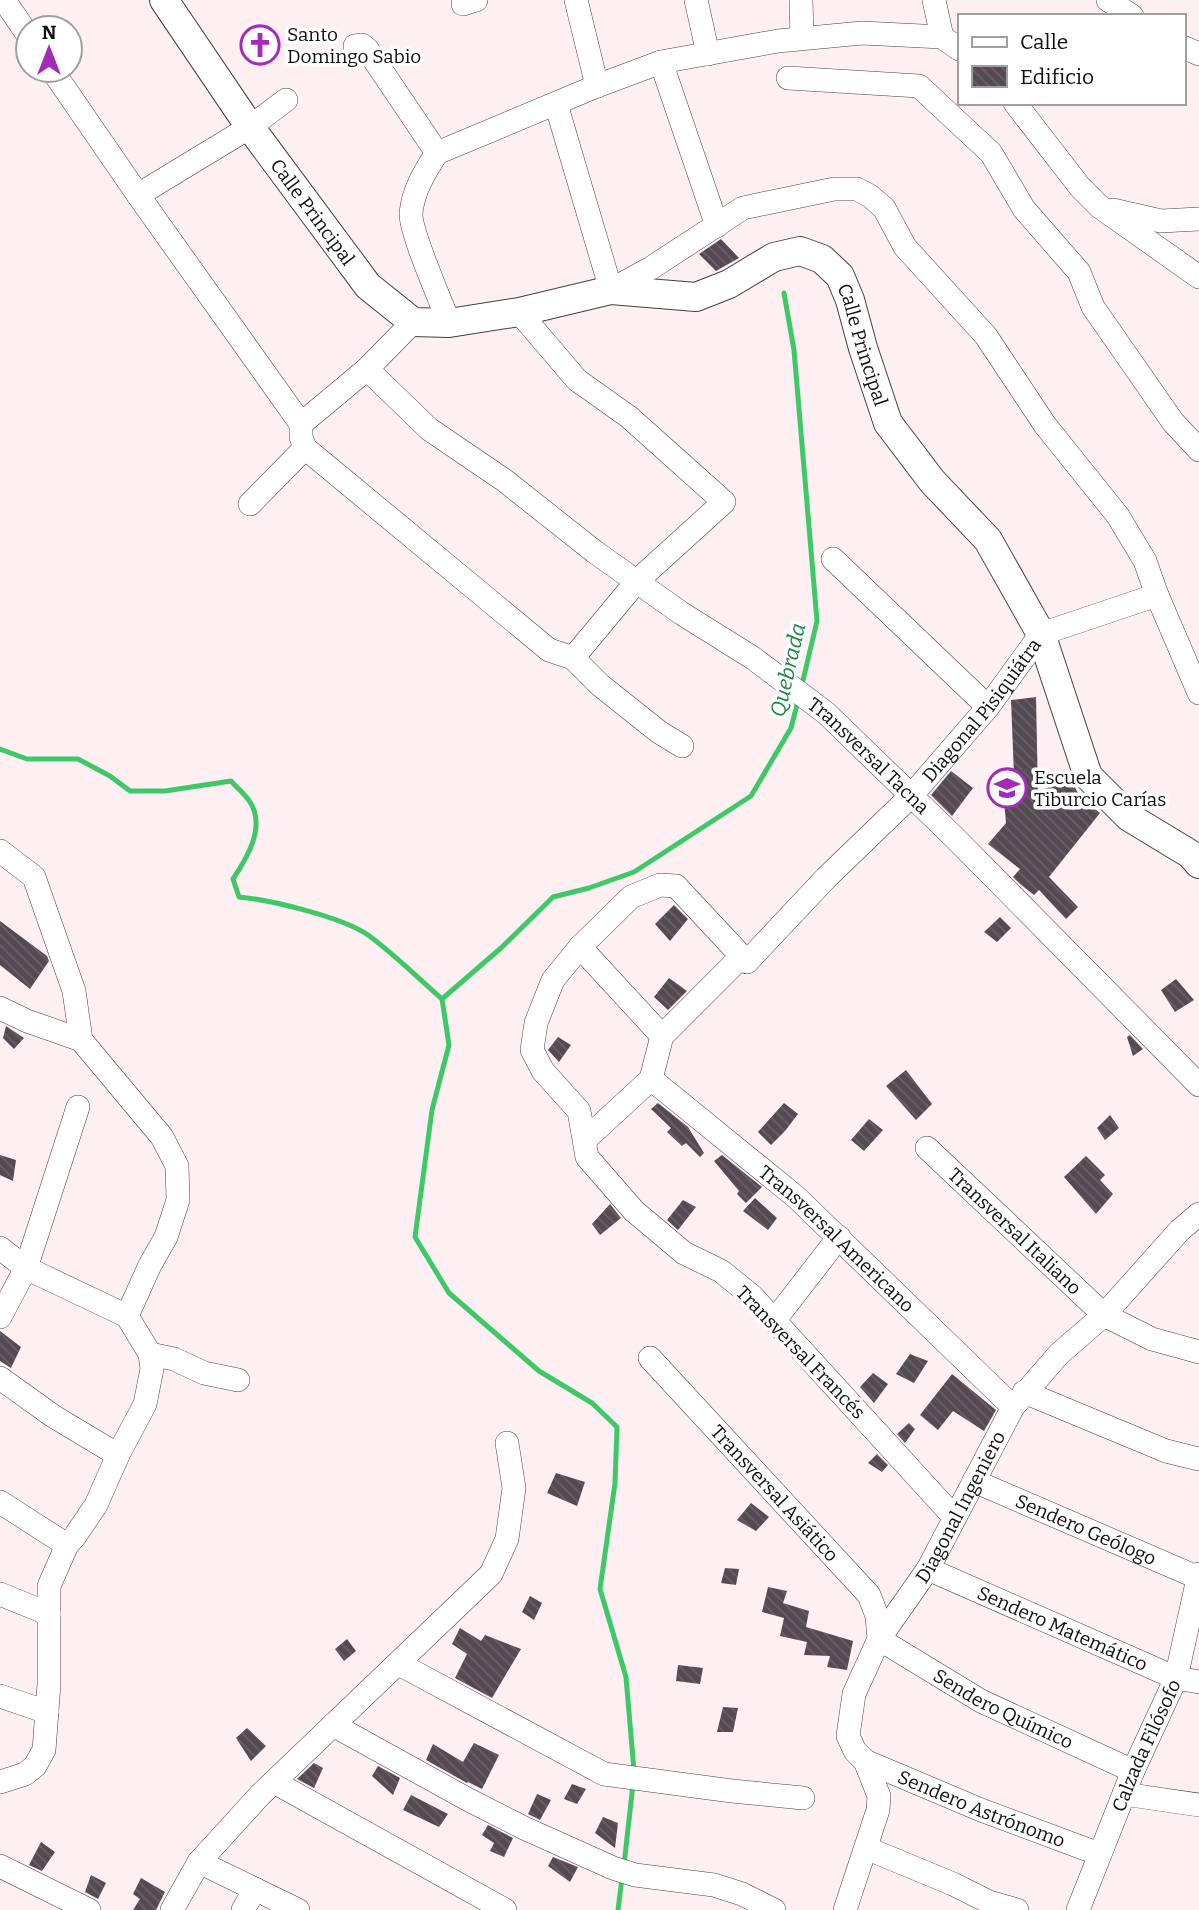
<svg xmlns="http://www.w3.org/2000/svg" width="1199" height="1910" viewBox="0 0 1199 1910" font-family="Bitter,serif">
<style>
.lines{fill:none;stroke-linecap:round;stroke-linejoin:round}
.stream{stroke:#3fc868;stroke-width:5}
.building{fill:url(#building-back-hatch)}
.minor-casing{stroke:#414141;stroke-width:24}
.tertiary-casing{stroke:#414141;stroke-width:30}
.minor{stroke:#fff;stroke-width:23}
.tertiary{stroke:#fff;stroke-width:28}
.labels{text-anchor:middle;stroke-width:7;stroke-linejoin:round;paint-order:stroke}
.poi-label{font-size:19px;fill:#0e0e0e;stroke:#fff;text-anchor:start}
.street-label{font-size:19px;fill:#0e0e0e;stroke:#fff}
.water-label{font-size:21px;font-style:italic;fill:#1a853e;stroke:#fff}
</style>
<defs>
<pattern id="building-back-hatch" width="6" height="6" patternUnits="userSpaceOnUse" patternTransform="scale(1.75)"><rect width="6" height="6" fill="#564a52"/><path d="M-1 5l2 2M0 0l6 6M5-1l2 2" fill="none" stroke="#696066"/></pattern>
</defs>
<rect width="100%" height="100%" fill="#feeff3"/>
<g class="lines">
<path class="stream" d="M784,293L794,350L817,621L801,689
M0,749L27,759H78L110,776L130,791H165L231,781C237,788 245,794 250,802C266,827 247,858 233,879L239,897C271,900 342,917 368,935C394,954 418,978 442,999L449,1045L432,1110L415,1237L449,1293L539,1371L592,1403L617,1427L615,1483L600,1589L626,1677L634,1771
M442,999L501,948L553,897L589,888L634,872L751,796L791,728L798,701
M624,1865L633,1784
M618,1910L622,1878"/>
</g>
<path class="building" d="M721,239L739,258L716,271L699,254Z
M1036,697L1038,793L1069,776L1080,797L1100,813L1049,877L1078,907L1066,919L1039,890L1034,895L1020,884L1013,877L1020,869L988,844L1006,823L1002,776L1014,775L1011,700Z
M951,771L973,788L952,816L931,795Z
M674,905L688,919L670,941L655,924Z
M1000,917L1011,928L997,942L984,932Z
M0,921L47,956L49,961L30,989L0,965Z
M669,978L687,991L668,1010L654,997Z
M1176,979L1194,1000L1175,1012L1161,990Z
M6,1026L24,1038L14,1049L3,1038Z
M1130,1035L1143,1049L1133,1056L1127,1037Z
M558,1037L571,1045L559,1062L548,1050Z
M906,1070L932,1104L916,1120L886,1086Z
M658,1103L688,1127L704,1153L700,1157L686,1143L682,1146L667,1132L671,1128L651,1109Z
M784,1103L798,1114L785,1131L771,1145L758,1132Z
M1110,1115L1119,1128L1105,1140L1097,1128Z
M869,1119L883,1130L864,1151L851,1140Z
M0,1155L16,1160L13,1181L0,1175Z
M722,1155L762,1187L746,1203L737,1194L739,1191L714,1161Z
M1086,1156L1105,1175L1100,1180L1113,1194L1096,1214L1064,1177Z
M755,1198L777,1218L768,1230L743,1211Z
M683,1200L696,1207L678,1230L667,1220Z
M610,1204L621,1218L600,1235L592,1224Z
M0,1331L21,1347L11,1368L0,1361Z
M910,1354L928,1361L914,1383L896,1374Z
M873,1373L888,1384L874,1403L860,1387Z
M952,1374L996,1410L984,1431L953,1411L938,1430L920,1415Z
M909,1423L915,1429L905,1443L897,1434Z
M877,1454L888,1465L882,1472L868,1463Z
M556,1473L585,1482L577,1506L547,1493Z
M751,1503L769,1517L756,1531L737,1520Z
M725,1568L739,1569L736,1585L721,1583Z
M768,1587L787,1591L783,1603L809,1611L806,1627L853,1641L847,1670L827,1667L830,1656L804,1655L807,1642L780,1636L784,1618L762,1612Z
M530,1596L542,1603L534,1620L522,1612Z
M460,1628L481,1641L485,1635L521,1649L492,1698L455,1678L467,1654L452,1644Z
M347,1639L356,1651L344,1661L335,1649Z
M678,1665L703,1668L700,1684L676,1681Z
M723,1707L738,1708L733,1732H717Z
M247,1728L266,1746L251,1761L236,1738Z
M474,1743L499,1755L482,1789L468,1782L467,1783L426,1760L433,1744L463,1762Z
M314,1763L323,1768L314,1788L297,1779Z
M378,1766L400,1778L393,1795L372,1776Z
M572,1784L586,1789L577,1804L564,1799Z
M537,1794L551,1800L540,1820L528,1814Z
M411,1795L448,1814L439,1827L403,1810Z
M603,1817L618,1823L615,1848L595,1833Z
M488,1825L513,1838L504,1857L490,1851L494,1843L482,1835Z
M41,1842L55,1852L42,1871L29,1865Z
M553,1857L578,1867L570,1882L548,1866Z
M91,1875L106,1883L98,1899L85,1892Z
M141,1878L165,1892L156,1910H133L140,1899L133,1894Z"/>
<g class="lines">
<g class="minor-casing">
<g id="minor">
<path d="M4,0L28,35"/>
<path d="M576,0L597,86"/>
<path d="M696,0L708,54"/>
<path d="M801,0L802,38"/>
<path d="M934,0L942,37"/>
<path d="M1108,0L1132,16"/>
<path d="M463,4L476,0"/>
<path d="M355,46L362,45L367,49L437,153"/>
<path d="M1183,47L1199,54"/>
<path d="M661,62L717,226"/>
<path d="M52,70L138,195L301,424"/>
<path d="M788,78L919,86L991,153L1024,209L1079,272L1093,307L1173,422L1199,450"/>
<path d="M1015,103L1080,187L1100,207L1199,277"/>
<path d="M556,104L611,290L651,268L743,208L834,189H857L870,196L884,208L905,247L986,336L1045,425L1118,516L1145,561L1157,595L1199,693"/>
<path d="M138,195L250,127L286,100"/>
<path d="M1113,210L1161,221L1199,219"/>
<path d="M519,312L577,380L629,417L724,502L637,581L573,658"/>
<path d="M449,323C441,301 410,232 411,213C413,191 425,171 437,153L597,86L661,62L778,41L862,33L942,37L959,49"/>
<path id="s1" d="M367,369L429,429L504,480L595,552L681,613L753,658L826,713L956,839L1199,1085"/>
<path d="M305,448L549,650L573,658L600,685L659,732L682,746"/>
<path d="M250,504L305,448L301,437V424L367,369L413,322"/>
<path d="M833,559L988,707"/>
<path d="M0,851L34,877L74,991L81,1040L162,1137L177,1166L178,1200L166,1237L150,1265L127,1316"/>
<path d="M580,947L662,1036"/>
<path d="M0,1008L27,1021L81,1040"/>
<path id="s2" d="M651,1079L796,1197L1013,1407"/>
<path d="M586,1139L651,1079L662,1036L742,956"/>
<path id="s3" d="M927,1148L1104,1315L1152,1339L1199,1352"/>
<path d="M0,1248L26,1268L127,1316L150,1354L152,1369L145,1404L118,1455L96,1505L75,1536L67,1545L49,1586V1684L44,1750L35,1766L25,1774L0,1782"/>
<path d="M0,1317L26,1268L78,1107"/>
<path d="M774,1321L839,1237"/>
<path d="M150,1354L174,1359L204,1373L238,1380"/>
<path id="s4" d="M650,1358L869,1595L877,1616L879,1639L981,1701L1133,1771"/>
<path d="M0,1378L53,1416L118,1455"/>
<path d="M1024,1392L1166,1451L1199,1459"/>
<path id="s5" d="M974,1481L1199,1578"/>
<path d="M0,1502L67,1545"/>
<path id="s6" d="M954,1517L752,1296L721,1271L684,1253L634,1211L587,1157L579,1111L543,1071L532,1050L536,1023L553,980L580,947L631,897L660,885L676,886L747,962L826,878L911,796L988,707L1041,634L1157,595"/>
<path id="s7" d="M928,1569L1176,1678L1199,1682"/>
<path d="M0,1594L49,1614"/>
<path d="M399,1664L604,1774L732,1791L803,1798"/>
<path d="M0,1696L47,1712"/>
<path d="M333,1725L467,1799L524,1828L613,1868L635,1875L714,1885L742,1894L774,1910"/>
<path id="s8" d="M865,1761L981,1810L1099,1854"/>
<path d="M274,1782L505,1910"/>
<path d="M1124,1794L1199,1805"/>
<path d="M866,1848L953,1884L989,1902L1017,1910"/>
<path d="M199,1862L298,1910"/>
<path d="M0,1866L89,1910"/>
<path d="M172,1910L199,1862L260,1795L491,1574L507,1539L514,1488L507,1443"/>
<path d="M243,1910L255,1889"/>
<path id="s9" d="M845,1910L878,1810L879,1796L865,1761L855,1751L848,1736L854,1694L879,1639L928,1569L1013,1407L1059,1354L1104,1315L1180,1230L1199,1214"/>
<path id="s10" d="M1078,1910L1133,1771L1176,1678L1199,1574"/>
</g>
</g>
<g class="tertiary-casing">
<g id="tertiary">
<path id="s11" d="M164,0L250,127L368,286L413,322L449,323L519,312L611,290L696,297L729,284L774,257L800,251L822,259L840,276L850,300L863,348L888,423L932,481L988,540L1041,634L1088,776L1129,817L1190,854L1199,864"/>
</g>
</g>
<use href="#minor" class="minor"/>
<use href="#tertiary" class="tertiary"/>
</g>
<defs>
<g id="church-ring" transform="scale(2.0125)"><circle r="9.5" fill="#fff" stroke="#a32bb8" stroke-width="1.5"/><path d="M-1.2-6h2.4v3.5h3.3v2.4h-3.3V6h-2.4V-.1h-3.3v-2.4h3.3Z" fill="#a32bb8"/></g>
<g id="school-ring" transform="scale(2.0125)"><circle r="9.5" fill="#fff" stroke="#a32bb8" stroke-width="1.5"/><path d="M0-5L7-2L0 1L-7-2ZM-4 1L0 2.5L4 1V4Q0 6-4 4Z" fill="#a32bb8"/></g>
</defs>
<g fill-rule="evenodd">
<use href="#church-ring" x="260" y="45"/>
<use href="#school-ring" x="1007" y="788"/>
</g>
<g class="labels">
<g class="poi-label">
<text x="287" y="41">Santo<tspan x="287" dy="22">Domingo Sabio</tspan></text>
<text x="1034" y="784">Escuela<tspan x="1034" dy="22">Tiburcio Carías</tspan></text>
</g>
<g class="street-label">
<text dy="7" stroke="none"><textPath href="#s11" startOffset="259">Calle Principal</textPath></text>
<text dy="7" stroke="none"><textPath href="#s11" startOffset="931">Calle Principal</textPath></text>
<text dy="7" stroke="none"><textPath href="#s6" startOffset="1325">Diagonal Pisiquiátra</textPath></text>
<text dy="7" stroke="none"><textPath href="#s1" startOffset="635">Transversal Tacna</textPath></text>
<text dy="7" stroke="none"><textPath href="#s3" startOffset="121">Transversal Italiano</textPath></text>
<text dy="7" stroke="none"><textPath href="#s2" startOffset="245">Transversal Americano</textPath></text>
<text transform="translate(801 1352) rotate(46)" y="7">Transversal Francés</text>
<text dy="7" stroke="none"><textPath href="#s4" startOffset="184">Transversal Asiático</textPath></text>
<text dy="7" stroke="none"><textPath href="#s9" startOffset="446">Diagonal Ingeniero</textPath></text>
<text dy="7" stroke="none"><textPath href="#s5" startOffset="122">Sendero Geólogo</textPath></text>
<text dy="7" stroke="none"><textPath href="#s7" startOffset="147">Sendero Matemático</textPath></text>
<text dy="7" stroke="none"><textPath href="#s4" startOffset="511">Sendero Químico</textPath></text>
<text dy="7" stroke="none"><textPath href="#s10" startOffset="178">Calzada Filósofo</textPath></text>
<text dy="7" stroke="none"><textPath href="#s8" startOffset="126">Sendero Astrónomo</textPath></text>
</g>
<g class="water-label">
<text transform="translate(788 670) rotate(-77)" y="7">Quebrada</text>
</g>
</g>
<rect x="958" y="14" width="228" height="91" fill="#ffffff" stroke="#9f9f9f" stroke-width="2"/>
<rect x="972" y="37" width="35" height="10" fill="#ffffff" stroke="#9f9f9f" stroke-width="2"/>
<text x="1020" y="49" font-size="21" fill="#0e0e0e">Calle</text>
<rect x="972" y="66" width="35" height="21" fill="url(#building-back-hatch)" stroke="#9f9f9f" stroke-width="2"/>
<text x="1020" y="84" font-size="21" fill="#0e0e0e">Edificio</text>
<g transform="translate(49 49)"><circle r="33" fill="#ffffff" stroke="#9f9f9f" stroke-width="2"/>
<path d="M0-5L12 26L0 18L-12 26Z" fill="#a32bb8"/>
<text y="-10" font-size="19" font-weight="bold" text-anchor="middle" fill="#0e0e0e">N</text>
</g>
</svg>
